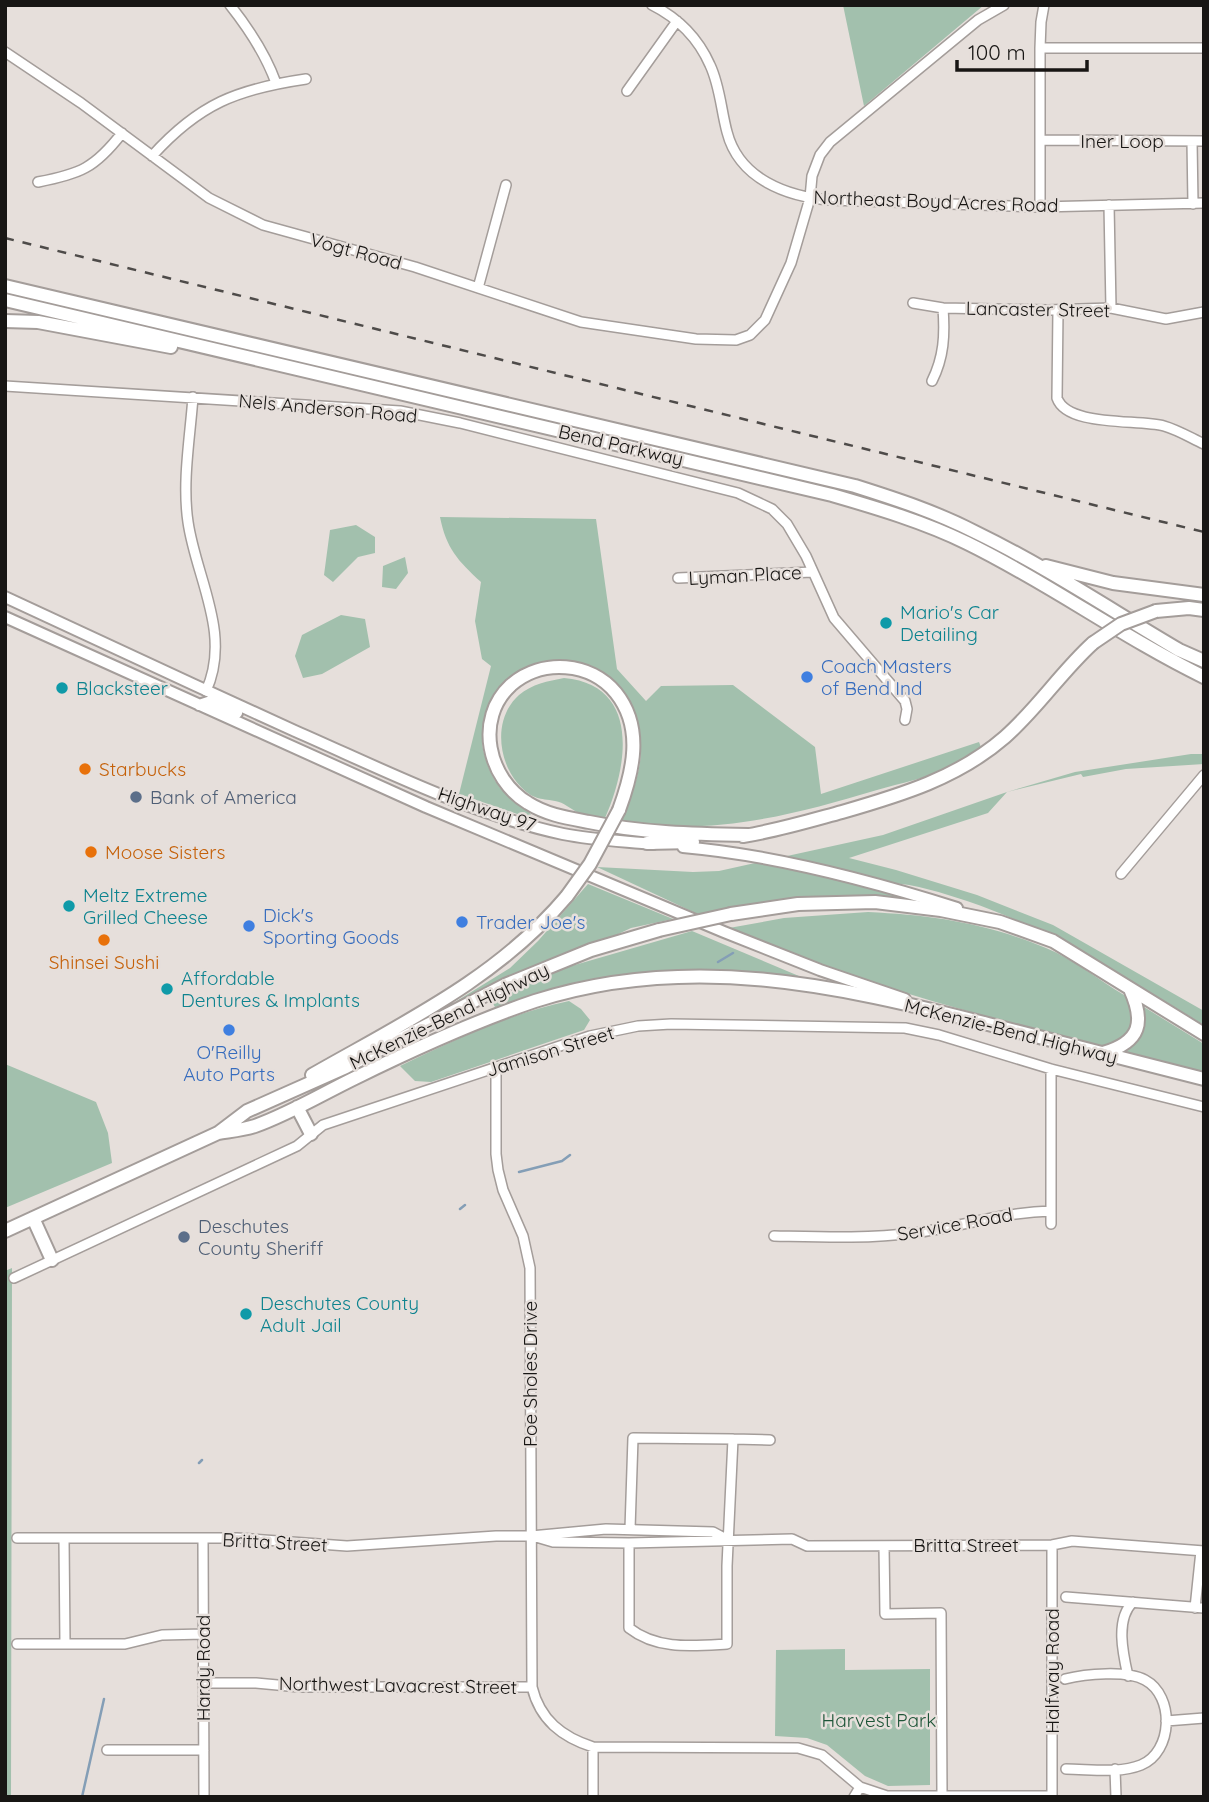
<svg xmlns="http://www.w3.org/2000/svg" width="1209" height="1802" viewBox="0 0 1209 1802" font-family="Quicksand,sans-serif">
<style>
.green{fill:#a2c0ad}
.lines{fill:none;stroke-linecap:round;stroke-linejoin:round}
.stream{stroke:#849eb6;stroke-width:2.5}
.minor-casing{stroke:#a49d9a;stroke-width:12}
.major-casing{stroke:#a49d9a;stroke-width:14}
.highway-casing{stroke:#a49d9a;stroke-width:16}
.minor{stroke:#fff;stroke-width:9}
.major{stroke:#fff;stroke-width:10}
.highway{stroke:#fff;stroke-width:12}
.rail{stroke:#4e4b49;stroke-width:2.5;stroke-dasharray:9 9;stroke-linecap:butt}
.highway-bridge-casing{stroke:#a49d9a;stroke-width:16;stroke-linecap:butt}
.highway-bridge{stroke:#fff;stroke-width:12}
.culture-dot{fill:#0f9aa8;stroke:#e6dfdb;stroke-width:2.5}
.shop-dot{fill:#3f7fe0;stroke:#e6dfdb;stroke-width:2.5}
.food-dot{fill:#e8710a;stroke:#e6dfdb;stroke-width:2.5}
.service-dot{fill:#5c6f8a;stroke:#e6dfdb;stroke-width:2.5}
.labels{text-anchor:middle;stroke-width:5;stroke-linejoin:round;paint-order:stroke}
.street-label{font-size:19px;fill:#181614;stroke:#e6dfdb}
.culture-label{font-size:19px;fill:#0d838f;stroke:#e6dfdb;text-anchor:start}
.shop-label{font-size:19px;fill:#366cbe;stroke:#e6dfdb;text-anchor:start}
.food-label{font-size:19px;fill:#c56008;stroke:#e6dfdb;text-anchor:start}
.service-label{font-size:19px;fill:#4e5e75;stroke:#e6dfdb;text-anchor:start}
.park-label{font-size:19px;fill:#1e5538;stroke:#e6dfdb}
</style>
<rect width="100%" height="100%" fill="#e6dfdb"/>
<path class="green" d="M843,5H984L864,106Z
M440,517L596,519L617,669L646,701L661,686L733,685L815,747L821,794L979,742L982,750C971,756 960,765 949,769C926,778 901,783 877,790C791,816 711,836 620,822C629,802 637,783 640,762C649,695 595,646 530,669C504,679 492,688 486,716C484,728 480,741 484,753C488,768 495,785 507,795C515,802 525,805 531,815L523,816L459,794L491,666L482,659L475,621L481,582C458,561 446,548 440,517Z
M356,525L375,537V553L358,557L333,582L324,575L330,530Z
M405,557L408,573L396,589L382,587L383,566Z
M341,615L365,619L370,647L322,674L303,678L295,656L302,635Z
M564,678C641,685 628,766 605,818C597,816 586,816 579,813C570,809 564,802 555,801C539,798 534,800 521,787C498,764 492,719 519,695C532,684 548,681 564,678Z
M1191,754H1204V764L1126,769L1083,777L1081,774L1007,792L988,813L849,858L896,870L977,895L1053,925L1204,1011V1025C1127,979 1053,930 967,901C942,893 916,884 889,883L932,904L892,899L706,918L597,867L693,872L719,871L883,835L1007,792L1075,772Z
M588,884L673,919L631,928L578,953L455,1002L510,968L538,941Z
M868,912C932,915 986,923 1046,948C1073,959 1099,980 1124,995C1142,1016 1132,1041 1106,1048C978,1015 851,982 729,928L784,918Z
M692,931L806,979C737,974 669,967 601,978C567,983 534,996 502,1006L495,1007L492,1002L561,969Z
M569,1001L581,1009L590,1020L584,1030L431,1082L415,1081L400,1066C455,1040 510,1013 569,1001Z
M1144,1007L1204,1044V1072L1124,1054C1141,1041 1143,1028 1144,1007Z
M5,1064L96,1102L108,1133L112,1163L5,1208Z
M12,1268L11,1797H5V1271Z
M845,1649V1670L930,1669V1785L888,1786L865,1776L827,1745L807,1738L775,1736L776,1650Z"/>
<g class="lines">
<path class="stream" d="M718,962L733,953
M519,1172L562,1161L570,1155
M460,1209L465,1205
M199,1463L202,1460
M82,1797L104,1699"/>
<g class="minor-casing">
<path id="minor" d="M230,5C249,29 266,55 276,83
M652,5C678,18 698,38 710,65C720,86 721,110 727,132C739,179 787,197 831,200L1040,207L1204,203
M1040,48H1204
M5,52L81,103L209,198L263,225L415,267L581,322L696,339L736,340L750,335L765,320L791,263L810,198L812,176L820,155L830,142L978,20L1004,5
M627,91L677,21
M1040,140L1204,141
M1192,141L1193,204
M152,156C199,104 237,89 306,79
M38,182C80,174 95,168 122,133
M1109,205L1111,308
M1040,207V48L1041,22L1044,5
M478,288L506,185
M913,303L943,308L1048,310L1111,308L1166,319L1204,312
M1058,310L1057,398C1067,427 1138,419 1164,426C1178,430 1191,438 1204,444
M932,381C944,357 945,335 943,308
M5,386L400,411L460,423L738,493L772,509L787,524L806,556L834,618L905,701L907,709L905,720
M193,397C190,438 182,482 188,522C196,578 232,634 206,691
M678,578L812,572
M1121,874L1204,775
M496,1067V1154L498,1170L503,1190L523,1236L530,1268L532,1687
M1051,1069V1224
M774,1236C820,1237 867,1239 914,1233C962,1227 1002,1212 1051,1211
M14,1278L297,1146L323,1125L590,1036L638,1026L671,1024L905,1028L939,1035L1051,1069L1204,1107
M733,1439L770,1440
M536,1537L553,1542L629,1543L792,1539L807,1546L1052,1545L1072,1541L1204,1551
M17,1538H237L347,1546L496,1536H531L606,1529L713,1532L728,1540
M64,1539L65,1644
M203,1539L204,1797
M629,1543V1628C657,1650 692,1646 727,1644V1566L733,1439L633,1438L630,1529
M884,1546L885,1614L941,1613L942,1795
M1066,1597L1204,1608
M1195,1608L1201,1551
M17,1644H125L162,1635L204,1634
M1128,1676C1123,1654 1115,1619 1133,1602
M1065,1679C1085,1674 1127,1670 1145,1680C1175,1696 1173,1752 1141,1765C1119,1774 1089,1769 1066,1769
M203,1683H256L299,1687H532C540,1720 562,1737 593,1747L798,1748L822,1755L860,1787L887,1796H1052
M1166,1721L1204,1718
M107,1750H204
M1115,1769L1116,1797
M593,1797V1747
M854,1797L860,1787
M1052,1797V1545"/>
</g>
<g class="major-casing">
<path id="major" d="M5,597C102,642 198,687 295,731C382,769 470,814 563,834C593,840 623,841 653,844
M5,617L426,807L724,932L820,970L905,999
M199,705L211,701L237,713
M683,847C775,855 869,880 957,908"/>
</g>
<g class="highway-casing">
<path id="highway" d="M5,286L855,486C896,499 936,512 975,532C1045,566 1111,610 1179,650L1204,661
M5,300L832,495C877,508 924,522 967,543C1049,583 1122,637 1204,677
M5,321L38,322L171,347
M1046,566L1113,583L1204,595
M1156,611L1189,608L1204,610
M619,810C633,772 644,728 616,693C591,662 542,658 511,685C474,719 488,779 528,803C547,815 568,818 589,822C642,833 694,834 748,835
M743,836C776,831 809,821 842,812C901,795 958,778 1005,737C1038,708 1061,672 1093,643
M647,843L693,842
M731,914L798,904L875,902L941,910L1000,922L1053,941L1204,1034
M1103,1053C1141,1042 1145,1022 1130,989
M312,1075C403,1023 498,978 567,896
M297,1107L311,1134
M218,1133C230,1131 243,1130 255,1126C289,1114 322,1094 355,1078C414,1049 473,1022 535,1001C689,952 836,985 988,1024C1060,1042 1132,1061 1204,1079
M33,1218L52,1260
M5,1231L218,1133L247,1111L346,1067L505,985L591,950L659,930"/>
</g>
<use href="#minor" class="minor"/>
<use href="#major" class="major"/>
<use href="#highway" class="highway"/>
<path class="rail" d="M5,238L1204,532"/>
<g class="highway-bridge-casing">
<path id="highway-bridge" d="M1093,643L1121,624L1156,611
M567,896L590,864L619,810
M659,930L731,914"/>
</g>
<use href="#highway-bridge" class="highway-bridge"/>
</g>
<g class="culture-dot">
<circle cx="886" cy="623" r="7"/>
<circle cx="62" cy="688" r="7"/>
<circle cx="69" cy="906" r="7"/>
<circle cx="167" cy="989" r="7"/>
<circle cx="246" cy="1314" r="7"/>
</g>
<g class="shop-dot">
<circle cx="807" cy="677" r="7"/>
<circle cx="462" cy="922" r="7"/>
<circle cx="249" cy="926" r="7"/>
<circle cx="229" cy="1030" r="7"/>
</g>
<g class="food-dot">
<circle cx="85" cy="769" r="7"/>
<circle cx="91" cy="852" r="7"/>
<circle cx="104" cy="940" r="7"/>
</g>
<g class="service-dot">
<circle cx="136" cy="797" r="7"/>
<circle cx="184" cy="1237" r="7"/>
</g>
<g class="labels">
<g class="street-label">
<text x="1122" y="148">Iner Loop</text>
<text transform="translate(936 201) rotate(2)" y="7">Northeast Boyd Acres Road</text>
<text transform="translate(356 251) rotate(15)" y="7">Vogt Road</text>
<text transform="translate(1038 309) rotate(1)" y="7">Lancaster Street</text>
<text transform="translate(328 408) rotate(5)" y="7">Nels Anderson Road</text>
<text transform="translate(621 445) rotate(13)" y="7">Bend Parkway</text>
<text transform="translate(745 575) rotate(-3)" y="7">Lyman Place</text>
<text transform="translate(487 809) rotate(19)" y="7">Highway 97</text>
<text transform="translate(449 1016) rotate(-26)" y="7">McKenzie-Bend Highway</text>
<text transform="translate(1011 1031) rotate(14)" y="7">McKenzie-Bend Highway</text>
<text transform="translate(550 1051) rotate(-17)" y="7">Jamison Street</text>
<text transform="translate(955 1224) rotate(-10)" y="7">Service Road</text>
<text transform="translate(530 1374) rotate(-90)" y="7">Poe Sholes Drive</text>
<text transform="translate(275 1542) rotate(3)" y="7">Britta Street</text>
<text x="966" y="1552">Britta Street</text>
<text transform="translate(203 1668) rotate(-90)" y="7">Hardy Road</text>
<text transform="translate(1052 1671) rotate(-90)" y="7">Halfway Road</text>
<text transform="translate(398 1685) rotate(1)" y="7">Northwest Lavacrest Street</text>
</g>
<g class="culture-label">
<text x="900" y="619">Mario's Car<tspan x="900" dy="22">Detailing</tspan></text>
<text x="76" y="695">Blacksteer</text>
<text x="83" y="902">Meltz Extreme<tspan x="83" dy="22">Grilled Cheese</tspan></text>
<text x="181" y="985">Affordable<tspan x="181" dy="22">Dentures &amp; Implants</tspan></text>
<text x="260" y="1310">Deschutes County<tspan x="260" dy="22">Adult Jail</tspan></text>
</g>
<g class="shop-label">
<text x="821" y="673">Coach Masters<tspan x="821" dy="22">of Bend Ind</tspan></text>
<text x="263" y="922">Dick's<tspan x="263" dy="22">Sporting Goods</tspan></text>
<text x="476" y="929">Trader Joe's</text>
<text x="229" y="1059" text-anchor="middle">O'Reilly<tspan x="229" dy="22">Auto Parts</tspan></text>
</g>
<g class="food-label">
<text x="99" y="776">Starbucks</text>
<text x="105" y="859">Moose Sisters</text>
<text x="104" y="969" text-anchor="middle">Shinsei Sushi</text>
</g>
<g class="service-label">
<text x="150" y="804">Bank of America</text>
<text x="198" y="1233">Deschutes<tspan x="198" dy="22">County Sheriff</tspan></text>
</g>
<g class="park-label">
<text x="879" y="1727">Harvest Park</text>
</g>
</g>
<rect width="1209" height="1802" fill="none" stroke="#181614" stroke-width="14"/>
<path d="M957 60v10h130v-10" fill="none" stroke="#181614" stroke-width="3.5"/>
<text x="968" y="60" font-size="21" fill="#181614" stroke="#e6dfdb" stroke-width="5" paint-order="stroke">100 m</text>
</svg>
